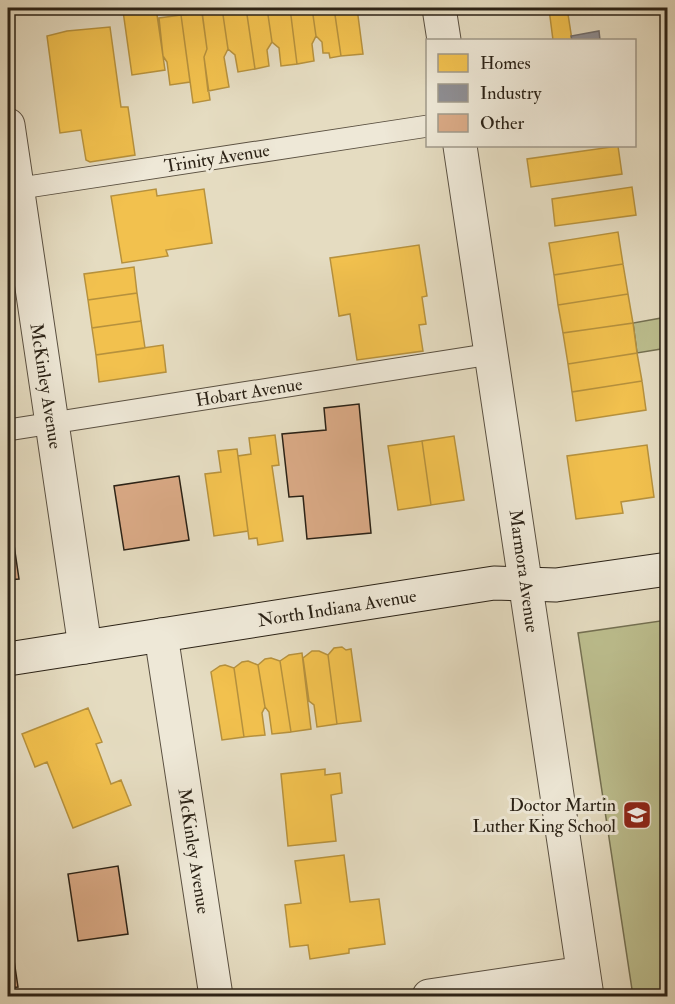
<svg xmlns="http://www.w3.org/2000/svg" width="675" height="1004" viewBox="0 0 675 1004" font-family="'IM FELL Double Pica',serif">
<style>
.green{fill:#bcbe8e;stroke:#747052;stroke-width:1.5}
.homes{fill:#f2c14e;stroke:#b6913d;stroke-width:1.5}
.industry{fill:#8d8d92;stroke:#706d6d;stroke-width:1.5}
.building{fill:#d9a985;stroke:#2b2216;stroke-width:1.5}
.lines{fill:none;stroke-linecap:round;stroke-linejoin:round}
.lane-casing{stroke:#5a5041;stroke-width:23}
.street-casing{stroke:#5a5041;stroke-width:35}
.secondary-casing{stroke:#2b2216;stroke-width:35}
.lane{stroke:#eee8d7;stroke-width:21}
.street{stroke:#eee8d7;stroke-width:33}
.secondary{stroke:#eee8d7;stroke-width:33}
.labels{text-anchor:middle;stroke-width:6;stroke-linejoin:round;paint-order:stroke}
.street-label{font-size:18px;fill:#2b2216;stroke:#eee8d7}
.poi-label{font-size:18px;fill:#2b2216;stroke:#eee8d7;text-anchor:end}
</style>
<rect width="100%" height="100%" fill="#e5dcc1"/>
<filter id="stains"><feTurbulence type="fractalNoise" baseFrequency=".00333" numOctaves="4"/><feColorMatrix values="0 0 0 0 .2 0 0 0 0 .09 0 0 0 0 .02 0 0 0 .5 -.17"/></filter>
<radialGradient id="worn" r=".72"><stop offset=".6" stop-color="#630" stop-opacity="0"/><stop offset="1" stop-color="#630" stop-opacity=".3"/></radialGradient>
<path class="green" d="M667,317V348L637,353L633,323Z
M667,620V996H633L578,633Z"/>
<path class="homes" d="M147,8H156L165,70L132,75L123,11Z
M222,8L228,49L224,57L229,87L208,91L204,57L207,49L202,11Z
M222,8H246L255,69L238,72L235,55L228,49Z
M246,8H267L272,42L267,50L269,66L255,69Z
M267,8H290L297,64L281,66L279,48L272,42Z
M290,8H312L316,36L312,44L314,61L297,64Z
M312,8H334L341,56L330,58L329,53H323L322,42L316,36Z
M334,8H357L363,54L341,56Z
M545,8H572V13L568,14L572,40H553L549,9Z
M202,13L207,49L204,57L210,100L193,103L181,15Z
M181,15L190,82L170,85L167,62L163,56L159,18Z
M110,27L121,107H128L135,155L90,162L86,160L81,130L60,133L47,36L67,31Z
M618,146L622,174L531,187L527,159Z
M632,187L636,215L555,226L552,199Z
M156,189L157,196L204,189L212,243L166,250L168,256L122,263L111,196Z
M618,232L623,264L554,275L549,243Z
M419,245L427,296L422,297L426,324L419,325L423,351L357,360L350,314L339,316L330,258Z
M623,264L628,294L558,305L554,275Z
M134,267L137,293L88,300L84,274Z
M137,293L141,321L92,328L88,300Z
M628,294L633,323L563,333L558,305Z
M141,321L145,348L96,355L92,328Z
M633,323L637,353L568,364L563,333Z
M163,345L166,372L99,382L96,355Z
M637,353L642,381L572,392L568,364Z
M642,381L646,410L576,421L572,392Z
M275,435L279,465L272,466L283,541L258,545L257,538L249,539L238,456L251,454L249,438Z
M454,436L464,500L431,505L422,441Z
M422,441L431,505L398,510L388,446Z
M647,445L654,497L621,502L623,513L576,519L567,456Z
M237,449L248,531L214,536L205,474L221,472L218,451Z
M342,647L346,650L351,649L361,721L337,724L328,655L334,648Z
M312,651H319L328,655L337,724L317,727L314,705L309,701L303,658Z
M302,653L311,729L291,732L280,661L289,655Z
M271,658L280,661L291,732L272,734L269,712L265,707L258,665L265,659Z
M248,661L258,665L265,707L262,713L265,735L244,737L234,668L242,662Z
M225,665L234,668L244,737L222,740L211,672L220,666Z
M88,708L102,742L96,744L111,784L121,780L131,805L73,828L47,762L35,767L22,734Z
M325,769V775L340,773L342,793L331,795L336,841L288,846L281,774Z
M344,855L350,902L379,899L385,944L349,949V953L310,959L308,945L290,947L285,905L301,903L295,861Z"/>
<path class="industry" d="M599,31L600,40H572L571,36Z"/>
<path class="building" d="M359,404L371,533L307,539L303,496L289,497L282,434L326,430L324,408Z
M179,476L189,540L124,550L114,486Z
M8,504L19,579L8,580Z
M118,866L128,934L78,941L68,874Z
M8,920L18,987L8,988Z"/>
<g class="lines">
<g class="lane-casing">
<path id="lane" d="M8,190L428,126
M8,430L491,354"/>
</g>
<g class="street-casing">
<path id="street" d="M439,8L444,40
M8,125L85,647
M460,146L587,996
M161,635L216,996
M429,996L583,973"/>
</g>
<g class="secondary-casing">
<path id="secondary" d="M8,659L494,583L556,585L668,569"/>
</g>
<use href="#lane" class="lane"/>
<use href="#street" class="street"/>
<use href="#secondary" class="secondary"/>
</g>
<defs>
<g id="school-square" transform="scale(1.5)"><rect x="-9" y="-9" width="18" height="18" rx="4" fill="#8f2418" stroke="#eee8d7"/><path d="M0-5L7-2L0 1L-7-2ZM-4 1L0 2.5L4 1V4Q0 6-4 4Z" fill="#fff"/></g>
</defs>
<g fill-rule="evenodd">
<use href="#school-square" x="637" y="815"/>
</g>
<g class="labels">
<g class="street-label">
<text transform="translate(217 158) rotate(-9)" y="6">Trinity Avenue</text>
<text transform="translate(46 386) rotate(81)" y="6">McKinley Avenue</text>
<text transform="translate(249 392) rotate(-9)" y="6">Hobart Avenue</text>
<text transform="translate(524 571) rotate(82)" y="6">Marmora Avenue</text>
<text transform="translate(337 608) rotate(-9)" y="6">North Indiana Avenue</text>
<text transform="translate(194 851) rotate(81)" y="6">McKinley Avenue</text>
</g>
<g class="poi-label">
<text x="616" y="811">Doctor Martin<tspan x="616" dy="21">Luther King School</tspan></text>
</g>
</g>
<rect width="675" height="1004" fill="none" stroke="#e5dcc1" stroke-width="30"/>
<rect x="9" y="9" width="657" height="986" fill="none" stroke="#2b2216" stroke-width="3"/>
<rect x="15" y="15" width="645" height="974" fill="none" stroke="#2b2216" stroke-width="1.5"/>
<rect x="426" y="39" width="210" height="108" fill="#eee8d7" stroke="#a0998a" stroke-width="1.5"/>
<rect x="438" y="54" width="30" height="18" fill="#f2c14e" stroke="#a0998a" stroke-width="1.5"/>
<text x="480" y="69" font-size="18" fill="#2b2216">Homes</text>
<rect x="438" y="84" width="30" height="18" fill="#8d8d92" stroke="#a0998a" stroke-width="1.5"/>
<text x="480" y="99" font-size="18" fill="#2b2216">Industry</text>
<rect x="438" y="114" width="30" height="18" fill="#d9a985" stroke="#a0998a" stroke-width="1.5"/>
<text x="480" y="129" font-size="18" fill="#2b2216">Other</text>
<rect width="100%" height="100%" filter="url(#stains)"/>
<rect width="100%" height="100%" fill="url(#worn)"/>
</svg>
